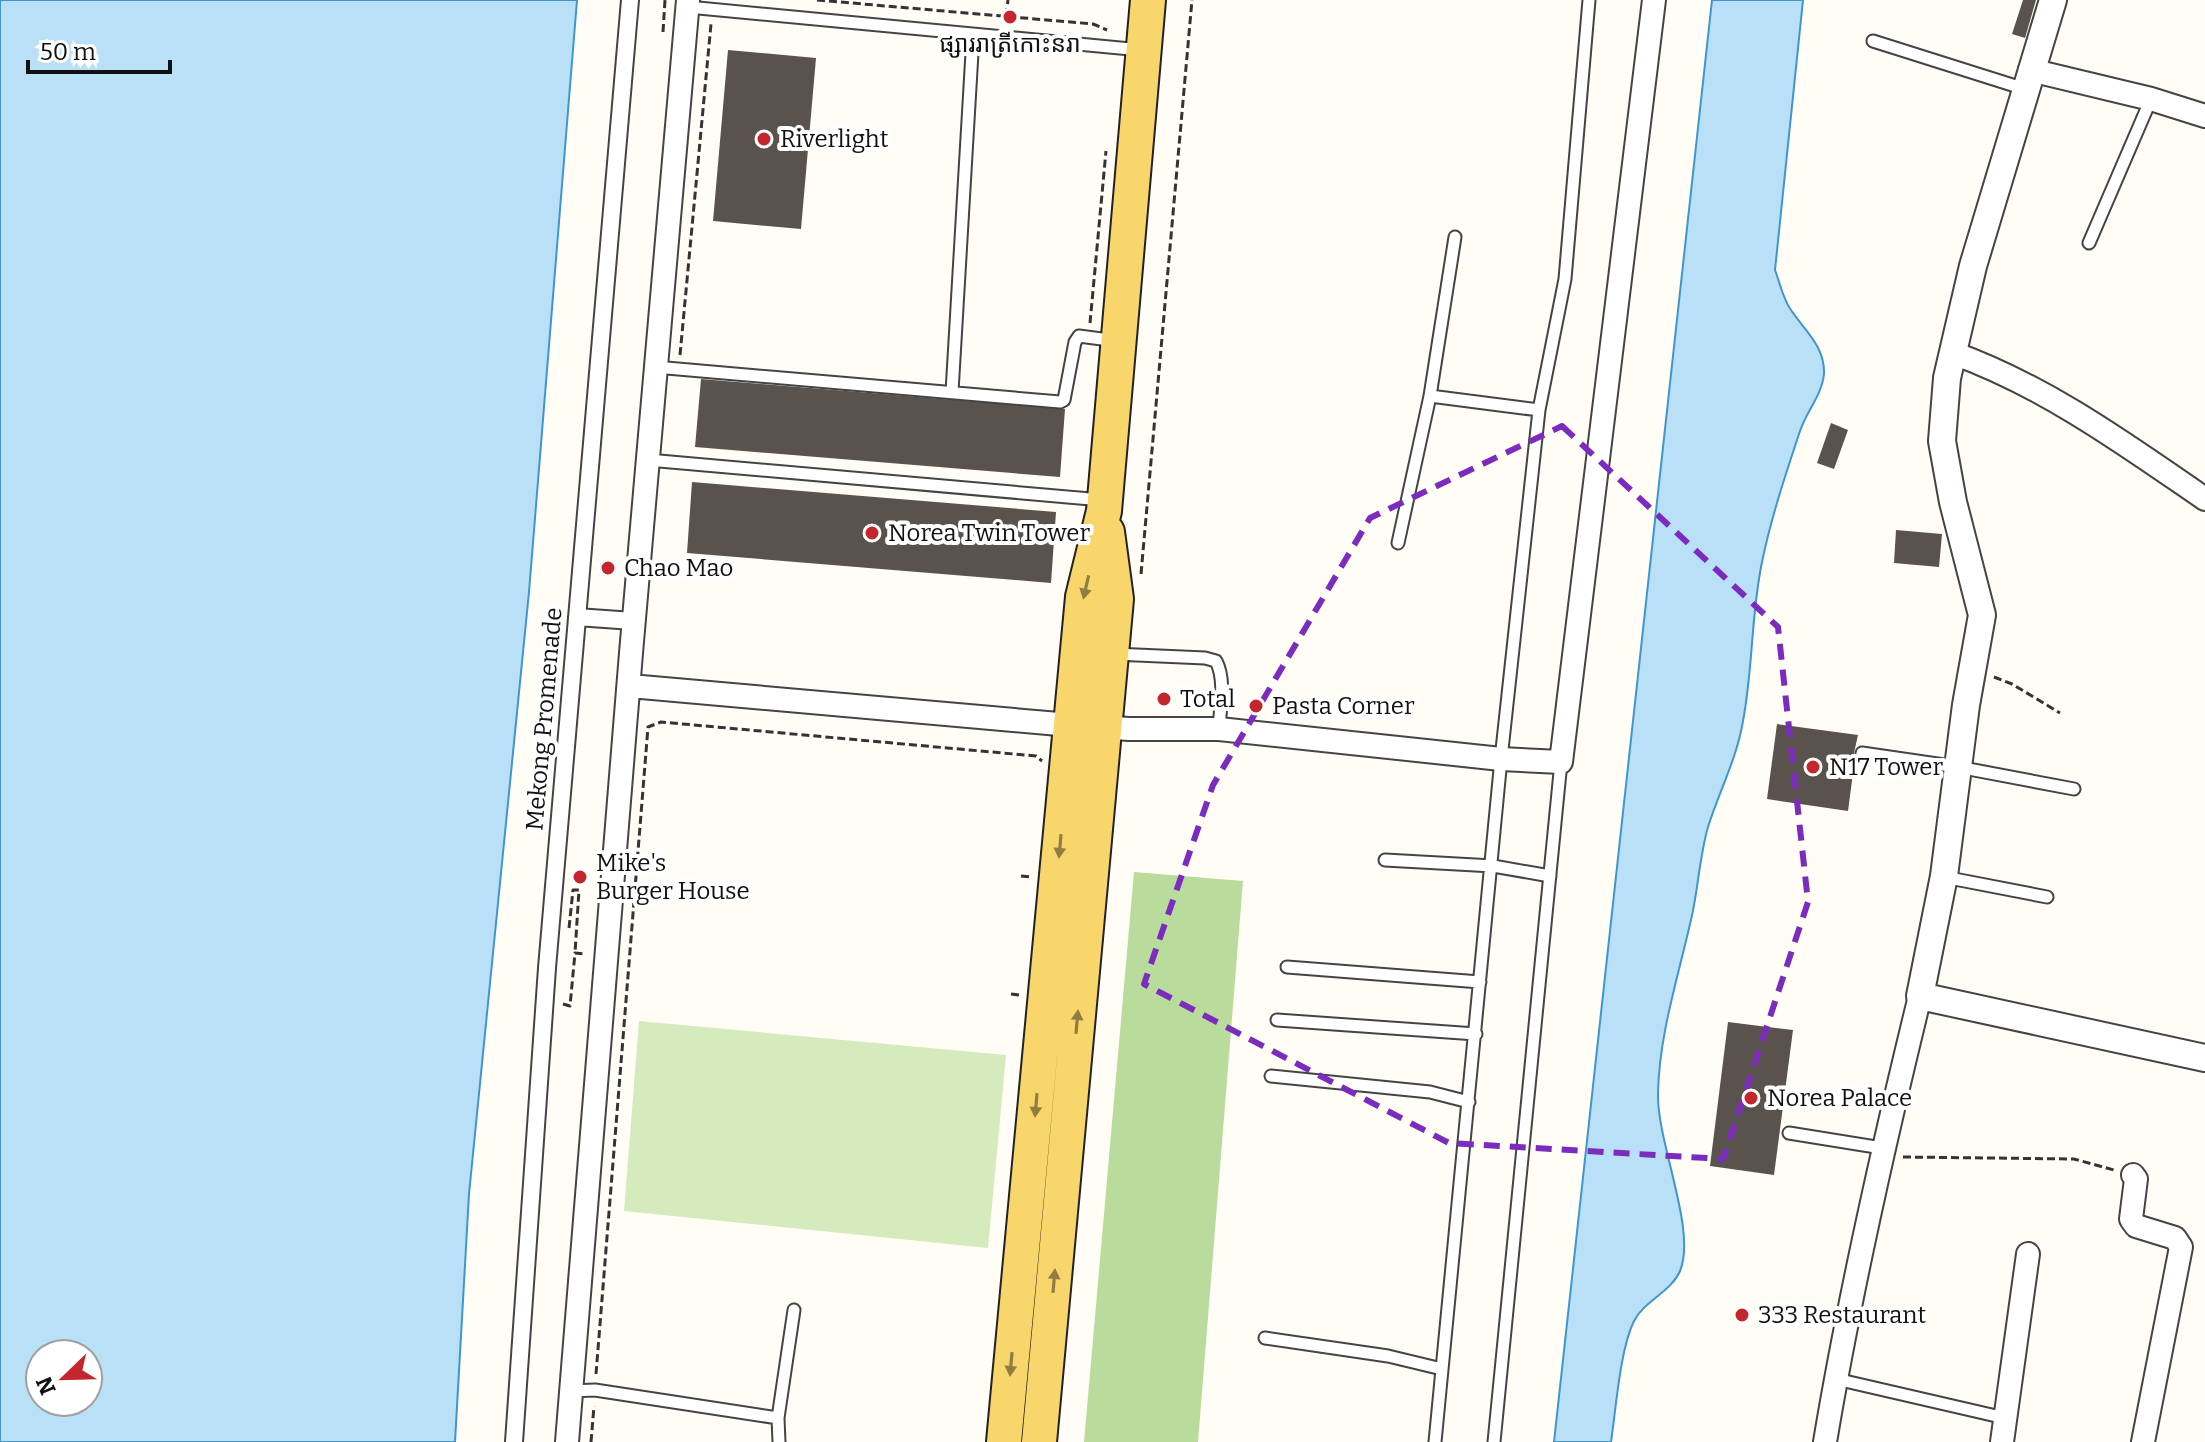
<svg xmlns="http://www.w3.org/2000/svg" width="2205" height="1442" viewBox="0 0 2205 1442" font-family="Bitter,'Noto Sans Khmer',serif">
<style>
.green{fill:#d5ebbd}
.forest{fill:#b9dc9c}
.water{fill:#b9e0f7;stroke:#3f96cf;stroke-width:2;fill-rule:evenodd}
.building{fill:#5a524d}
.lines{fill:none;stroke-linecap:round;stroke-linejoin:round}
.service-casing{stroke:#444;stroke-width:15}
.pedestrian-casing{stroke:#444;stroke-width:20}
.minor-casing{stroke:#444;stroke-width:26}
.tertiary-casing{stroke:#444;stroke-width:30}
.primary-casing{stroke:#222;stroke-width:38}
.path{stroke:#333;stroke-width:3;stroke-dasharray:8 4;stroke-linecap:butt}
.service{stroke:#fff;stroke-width:11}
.pedestrian{stroke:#fff;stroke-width:16}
.minor{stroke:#fff;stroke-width:22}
.tertiary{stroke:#fff;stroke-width:26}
.primary{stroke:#f9d66b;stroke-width:34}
.oneway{fill:#917d42}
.marked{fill:none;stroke:#7b2cbf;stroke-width:6;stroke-dasharray:16 10;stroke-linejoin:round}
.poi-dot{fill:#c4262e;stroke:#fff;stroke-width:3}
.labels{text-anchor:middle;stroke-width:8;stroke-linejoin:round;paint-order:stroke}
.poi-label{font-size:24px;fill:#111;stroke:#fff;text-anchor:start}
.street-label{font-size:24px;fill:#111;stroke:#fff}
</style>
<rect width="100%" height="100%" fill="#fffdf5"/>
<path class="green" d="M639,1021L1006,1055L988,1248L624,1211Z"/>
<path class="forest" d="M1134,872L1243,881L1198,1442H1084Z"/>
<path class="water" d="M0,0H577L529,592L469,1194L455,1442H0ZM88,1354V1402H40V1354Z
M1712,0H1803L1775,270C1780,283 1783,299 1791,310C1805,331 1825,346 1824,374C1822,395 1806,412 1800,431C1786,473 1771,518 1762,562C1751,614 1753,669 1743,721C1737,758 1719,792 1708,827C1699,858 1698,893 1690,924C1677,981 1659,1036 1658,1094C1657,1143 1697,1230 1680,1271C1671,1292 1645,1300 1634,1321C1620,1349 1616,1409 1611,1442H1554Z"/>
<path class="building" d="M2023,0H2036L2025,38L2012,34Z
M728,50L816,58L801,229L713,221Z
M701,379L1065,409L1060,477L695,447Z
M1831,423L1848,430L1834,469L1817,463Z
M692,482L1056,512L1051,583L687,553Z
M1896,530L1942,534L1939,567L1894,563Z
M1777,724L1858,735L1854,753L1855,758L1848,811L1767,799Z
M1728,1022L1793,1030L1774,1175L1710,1166Z"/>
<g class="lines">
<g class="service-casing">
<path id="service" d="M688,7L1141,50
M1873,41L2025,89
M2089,243L2151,99
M655,367L1060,402L1064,400L1075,342L1079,336L1117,341
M952,392L973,36
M1430,396L1455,237
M648,460L1102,500
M1398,543L1430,396L1539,410
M1114,654L1205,658L1216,661C1226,680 1220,708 1219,729
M1862,753L1958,767L2074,789
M1385,860L1493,866L1550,876
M1944,877L2047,897
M1287,967L1480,982
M1277,1020L1476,1034
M1271,1076L1430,1092L1469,1102
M1789,1133L1882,1148
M1265,1338L1388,1356L1442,1369
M1836,1379L2005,1418
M570,1391L595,1390L778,1418
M779,1442L778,1418L794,1310
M1435,1442L1501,759L1539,410L1565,279L1589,0
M1494,1442L1561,762"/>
</g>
<g class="pedestrian-casing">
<path id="pedestrian" d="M577,617L633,621
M514,1442L547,968L630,0"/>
</g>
<g class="minor-casing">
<path id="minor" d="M2030,70L2151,99L2205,116
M1953,353C2045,386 2125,444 2205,499
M630,686L1070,725L1129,729H1219L1501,759L1561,762L1654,0
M2133,1175L2136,1179L2131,1219L2136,1226L2175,1238L2181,1247L2143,1442
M567,1442L631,653L688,0
M1825,1442C1850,1292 1884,1143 1920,996
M2002,1442L2028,1254"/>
</g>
<g class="tertiary-casing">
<path id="tertiary" d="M2053,0L1973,266L1947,378L1942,441L1953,502L1982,615L1966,705L1944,876L1920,996L2205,1058"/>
</g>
<g class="primary-casing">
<path id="primary" d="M1004,1442L1083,597L1104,511L1148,0
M1039,1442L1116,599L1107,532"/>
</g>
<path class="path" d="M817,0L1093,24L1107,30
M1006,16L1008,0
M663,32L665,0
M1090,323L1106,151
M680,355L711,24
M1141,574L1192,0
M1994,677L2012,684L2060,713
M1021,876L1031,877
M569,928L573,890H579L575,953
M1011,994L1019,995
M563,1004L570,1006L575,953L585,954
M1903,1157L2074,1159L2114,1170
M596,1374L648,727L661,722L1036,756L1042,761
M591,1442L594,1406"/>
<use href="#service" class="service"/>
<use href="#pedestrian" class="pedestrian"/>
<use href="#minor" class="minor"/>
<use href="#tertiary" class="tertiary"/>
<use href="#primary" class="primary"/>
</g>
<defs><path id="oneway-solid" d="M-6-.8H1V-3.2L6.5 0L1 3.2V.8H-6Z" transform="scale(2)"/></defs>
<g class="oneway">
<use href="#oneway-solid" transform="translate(1086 587) rotate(103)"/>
<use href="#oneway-solid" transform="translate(1060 846) rotate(95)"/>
<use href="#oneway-solid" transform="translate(1077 1022) rotate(-85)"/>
<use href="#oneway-solid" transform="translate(1036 1105) rotate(95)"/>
<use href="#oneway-solid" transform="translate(1054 1281) rotate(-85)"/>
<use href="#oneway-solid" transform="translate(1011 1364) rotate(95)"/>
</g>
<path class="marked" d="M1562,426L1778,627L1808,902L1723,1159L1449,1143L1144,984L1213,785L1370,518Z"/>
<g class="poi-dot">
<circle cx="1010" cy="17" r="8"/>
<circle cx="764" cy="139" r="8"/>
<circle cx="872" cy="533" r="8"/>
<circle cx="608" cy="568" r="8"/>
<circle cx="1164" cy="699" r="8"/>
<circle cx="1256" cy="706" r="8"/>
<circle cx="1813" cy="767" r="8"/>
<circle cx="580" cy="877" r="8"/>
<circle cx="1751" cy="1098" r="8"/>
<circle cx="1742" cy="1315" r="8"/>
</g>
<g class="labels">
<g class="poi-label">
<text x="1010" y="52" text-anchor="middle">ផ្សាររាត្រីកោះនរា</text>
<text x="780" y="147">Riverlight</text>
<text x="888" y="541">Norea Twin Tower</text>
<text x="624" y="576">Chao Mao</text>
<text x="1180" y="707">Total</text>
<text x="1272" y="714">Pasta Corner</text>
<text x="1829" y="775">N17 Tower</text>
<text x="596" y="871">Mike's<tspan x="596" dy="28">Burger House</tspan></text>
<text x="1767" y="1106">Norea Palace</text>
<text x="1758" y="1323">333 Restaurant</text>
</g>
<g class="street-label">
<text transform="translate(544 719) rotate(-85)" y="8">Mekong Promenade</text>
</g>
</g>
<g transform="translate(64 1378) rotate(247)"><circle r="38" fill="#ffffff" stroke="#a0a0a0" stroke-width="2"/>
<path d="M0-6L14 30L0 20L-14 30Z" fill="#c4262e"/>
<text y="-12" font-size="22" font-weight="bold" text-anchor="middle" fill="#111111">N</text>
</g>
<path d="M28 60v12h142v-12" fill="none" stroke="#111111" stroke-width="4"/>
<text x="40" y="60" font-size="24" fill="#111111" stroke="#ffffff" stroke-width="6" paint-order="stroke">50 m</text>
</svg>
